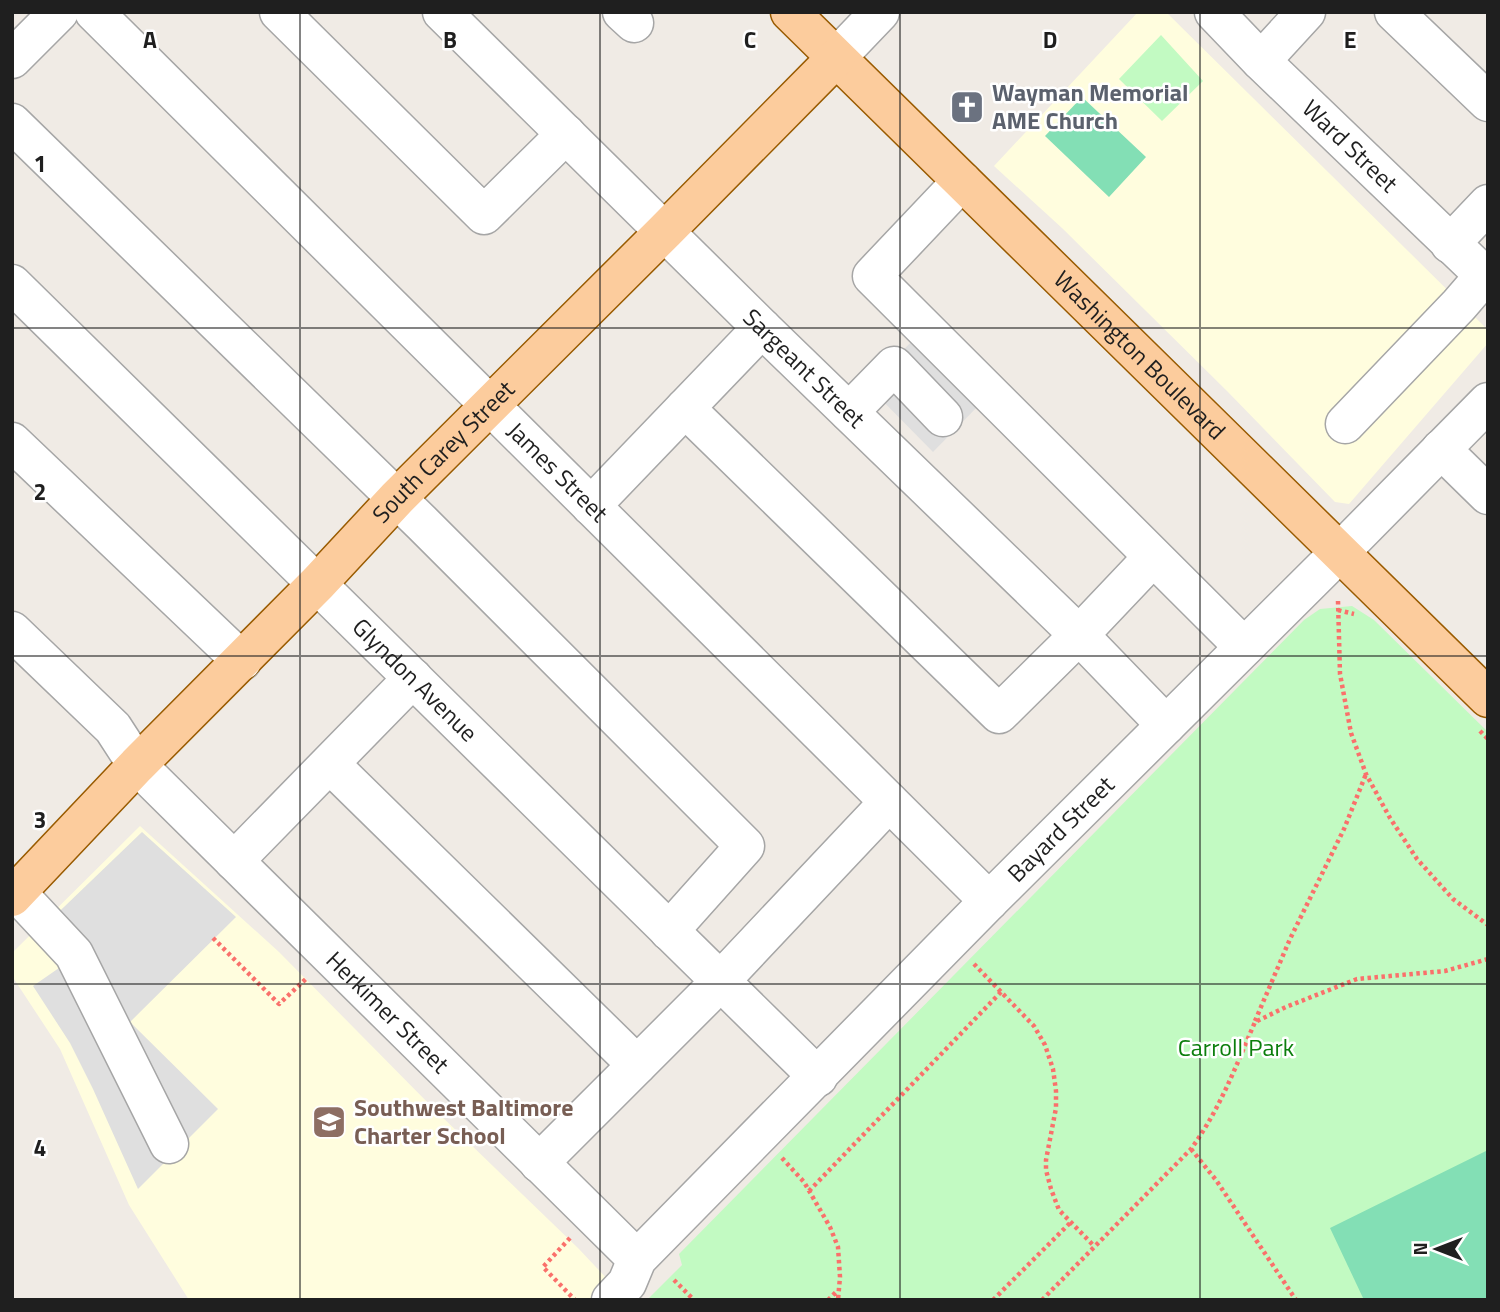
<svg xmlns="http://www.w3.org/2000/svg" width="1500" height="1312" viewBox="0 0 1500 1312" font-family="'Titillium Web',sans-serif">
<style>
.education{fill:#fffdde}
.park{fill:#c2fac2}
.pitch{fill:#83dfb5}
.parking{fill:#dfdfdf}
.lines{fill:none;stroke-linecap:round;stroke-linejoin:round}
.minor-casing{stroke:#a6a6a6;stroke-width:41}
.major-casing{stroke:#995b00;stroke-width:41}
.path{stroke:#fa706b;stroke-width:4.5;stroke-dasharray:3.5 3.5;stroke-linecap:butt}
.minor{stroke:#fff;stroke-width:38}
.major{stroke:#fccc9d;stroke-width:38}
.grid{fill:none;stroke:#1f1f1f;stroke-width:2;stroke-opacity:0.55}
.labels{text-anchor:middle;stroke-width:5;stroke-linejoin:round;paint-order:stroke}
.worship-label{font-size:24px;font-weight:bold;fill:#5b616d;stroke:#fff;text-anchor:start}
.street-label{font-size:24px;fill:#1f1f1f;stroke:#fff}
.park-label{font-size:24px;fill:#0b7e0c;stroke:#fff}
.education-label{font-size:24px;font-weight:bold;fill:#785e54;stroke:#fff;text-anchor:start}
.grid-label{font-size:23px;text-anchor:middle;font-weight:bold;fill:#1f1f1f;stroke:#fff;stroke-width:5;stroke-linejoin:round;paint-order:stroke}
</style>
<rect width="100%" height="100%" fill="#f0ebe5"/>
<path class="education" d="M1138,12H1166L1488,330V343L1349,504L1335,502L1227,391L1062,228L994,166Z
M140,826L279,952L437,1112L578,1248L627,1300H189L129,1205L60,1049L12,976V953Z"/>
<path class="park" d="M1161,35L1203,81L1162,121L1119,79Z
M1352,606L1374,620L1488,732V1300H647L682,1265L679,1254L1304,620L1320,609Z"/>
<path class="pitch" d="M1082,97L1146,157L1109,197L1045,136Z
M1488,1150V1300H1364L1330,1228Z"/>
<path class="parking" d="M918,335L983,401L933,452L868,386Z
M142,832L236,917L130,1022L218,1109L138,1189L93,1089L70,1043L33,986L59,968L62,961L39,931Z"/>
<g class="lines">
<g class="minor-casing">
<g id="minor">
<path id="s1" d="M94,12L989,901"/>
<path d="M279,12L484,215L566,134"/>
<path id="s2" d="M442,12L762,328L1079,635L1166,725"/>
<path d="M622,12L634,23"/>
<path id="s3" d="M1214,12L1261,61L1488,279"/>
<path d="M1394,12L1488,102"/>
<path d="M836,58L880,12"/>
<path d="M12,59L59,12"/>
<path d="M1261,61L1306,12"/>
<path d="M12,123L423,524L745,846L669,931"/>
<path d="M962,181L872,276L1244,647"/>
<path d="M1450,244L1488,204"/>
<path id="s4" d="M12,284L818,1077"/>
<path d="M685,408L999,714L1079,635L1153,557"/>
<path d="M849,412L894,366L943,417"/>
<path d="M1345,424L1459,305L1484,276"/>
<path d="M12,442L242,661"/>
<path d="M1441,449L1488,495"/>
<path d="M591,506L762,328"/>
<path id="s5" d="M12,631L113,728L137,765L637,1259"/>
<path d="M330,764L637,1065"/>
<path d="M234,861L413,678"/>
<path d="M17,893L74,954L169,1144"/>
<path d="M539,1163L706,996L889,802"/>
<path id="s6" d="M611,1300L627,1283L637,1259L989,901L1340,552L1488,402"/>
</g>
</g>
<g class="major-casing">
<g id="major">
<path id="s7" d="M790,12L1488,698"/>
<path id="s8" d="M12,897L137,765L318,583L397,498L665,231L836,58"/>
</g>
</g>
<path class="path" d="M1338,601L1340,674L1351,733L1366,774L1390,818L1417,859L1453,899L1488,925
M1338,610L1354,614
M1480,731L1488,739
M213,938L279,1004L308,977
M974,964L1034,1026L1045,1045L1053,1069L1056,1091V1108L1046,1160V1170L1051,1189L1059,1210L1094,1246
M1255,1021L1290,939L1344,829L1366,774
M1191,1149L1216,1180L1296,1300
M782,1158L804,1182L830,1227L838,1247L840,1277L838,1300
M809,1191L1001,992
M570,1238L543,1267L575,1300
M674,1280L694,1300
M828,1300L838,1290
M993,1300L1071,1222
M1042,1300L1191,1149C1220,1109 1235,1068 1255,1022L1286,1007L1357,979L1445,971L1488,959"/>
<use href="#minor" class="minor"/>
<use href="#major" class="major"/>
</g>
<path class="grid" d="M300,12V1300M600,12V1300M900,12V1300M1200,12V1300M12,328H1488M12,656H1488M12,984H1488"/>
<defs>
<g id="church-square" transform="scale(1.75)"><rect x="-9" y="-9" width="18" height="18" rx="4" fill="#6b7280" stroke="#fff"/><path d="M-1.2-6h2.4v3.5h3.3v2.4h-3.3V6h-2.4V-.1h-3.3v-2.4h3.3Z" fill="#fff"/></g>
<g id="school-square" transform="scale(1.75)"><rect x="-9" y="-9" width="18" height="18" rx="4" fill="#8d6e63" stroke="#fff"/><path d="M0-5L7-2L0 1L-7-2ZM-4 1L0 2.5L4 1V4Q0 6-4 4Z" fill="#fff"/></g>
</defs>
<g fill-rule="evenodd">
<use href="#church-square" x="967" y="107"/>
<use href="#school-square" x="329" y="1122"/>
</g>
<g class="labels">
<g class="worship-label">
<text x="992" y="101">Wayman Memorial<tspan x="992" dy="28">AME Church</tspan></text>
</g>
<g class="street-label">
<text dy="8" stroke="none"><textPath href="#s3" startOffset="191">Ward Street</textPath></text>
<text dy="8" stroke="none"><textPath href="#s7" startOffset="490">Washington Boulevard</textPath></text>
<text dy="8" stroke="none"><textPath href="#s2" startOffset="508">Sargeant Street</textPath></text>
<text dy="8" stroke="none"><textPath href="#s8" startOffset="620">South Carey Street</textPath></text>
<text dy="8" stroke="none"><textPath href="#s1" startOffset="653">James Street</textPath></text>
<text dy="8" stroke="none"><textPath href="#s4" startOffset="565">Glyndon Avenue</textPath></text>
<text dy="8" stroke="none"><textPath href="#s6" startOffset="653">Bayard Street</textPath></text>
<text dy="8" stroke="none"><textPath href="#s5" startOffset="536">Herkimer Street</textPath></text>
</g>
<g class="park-label">
<text x="1236" y="1056">Carroll Park</text>
</g>
<g class="education-label">
<text x="354" y="1116">Southwest Baltimore<tspan x="354" dy="28">Charter School</tspan></text>
</g>
</g>
<g class="grid-label">
<text x="150" y="48">A</text>
<text x="450" y="48">B</text>
<text x="750" y="48">C</text>
<text x="1050" y="48">D</text>
<text x="1350" y="48">E</text>
<text x="40" y="172">1</text>
<text x="40" y="500">2</text>
<text x="40" y="828">3</text>
<text x="40" y="1156">4</text>
</g>
<rect width="1500" height="1312" fill="none" stroke="#1f1f1f" stroke-width="28"/>
<g transform="translate(1437 1249) rotate(270)" stroke="#ffffff" stroke-width="5" paint-order="stroke">
<path d="M0-5L12 26L0 18L-12 26Z" fill="#1f1f1f"/>
<text y="-10" font-size="19" font-weight="bold" text-anchor="middle" fill="#1f1f1f">N</text>
</g>
</svg>
